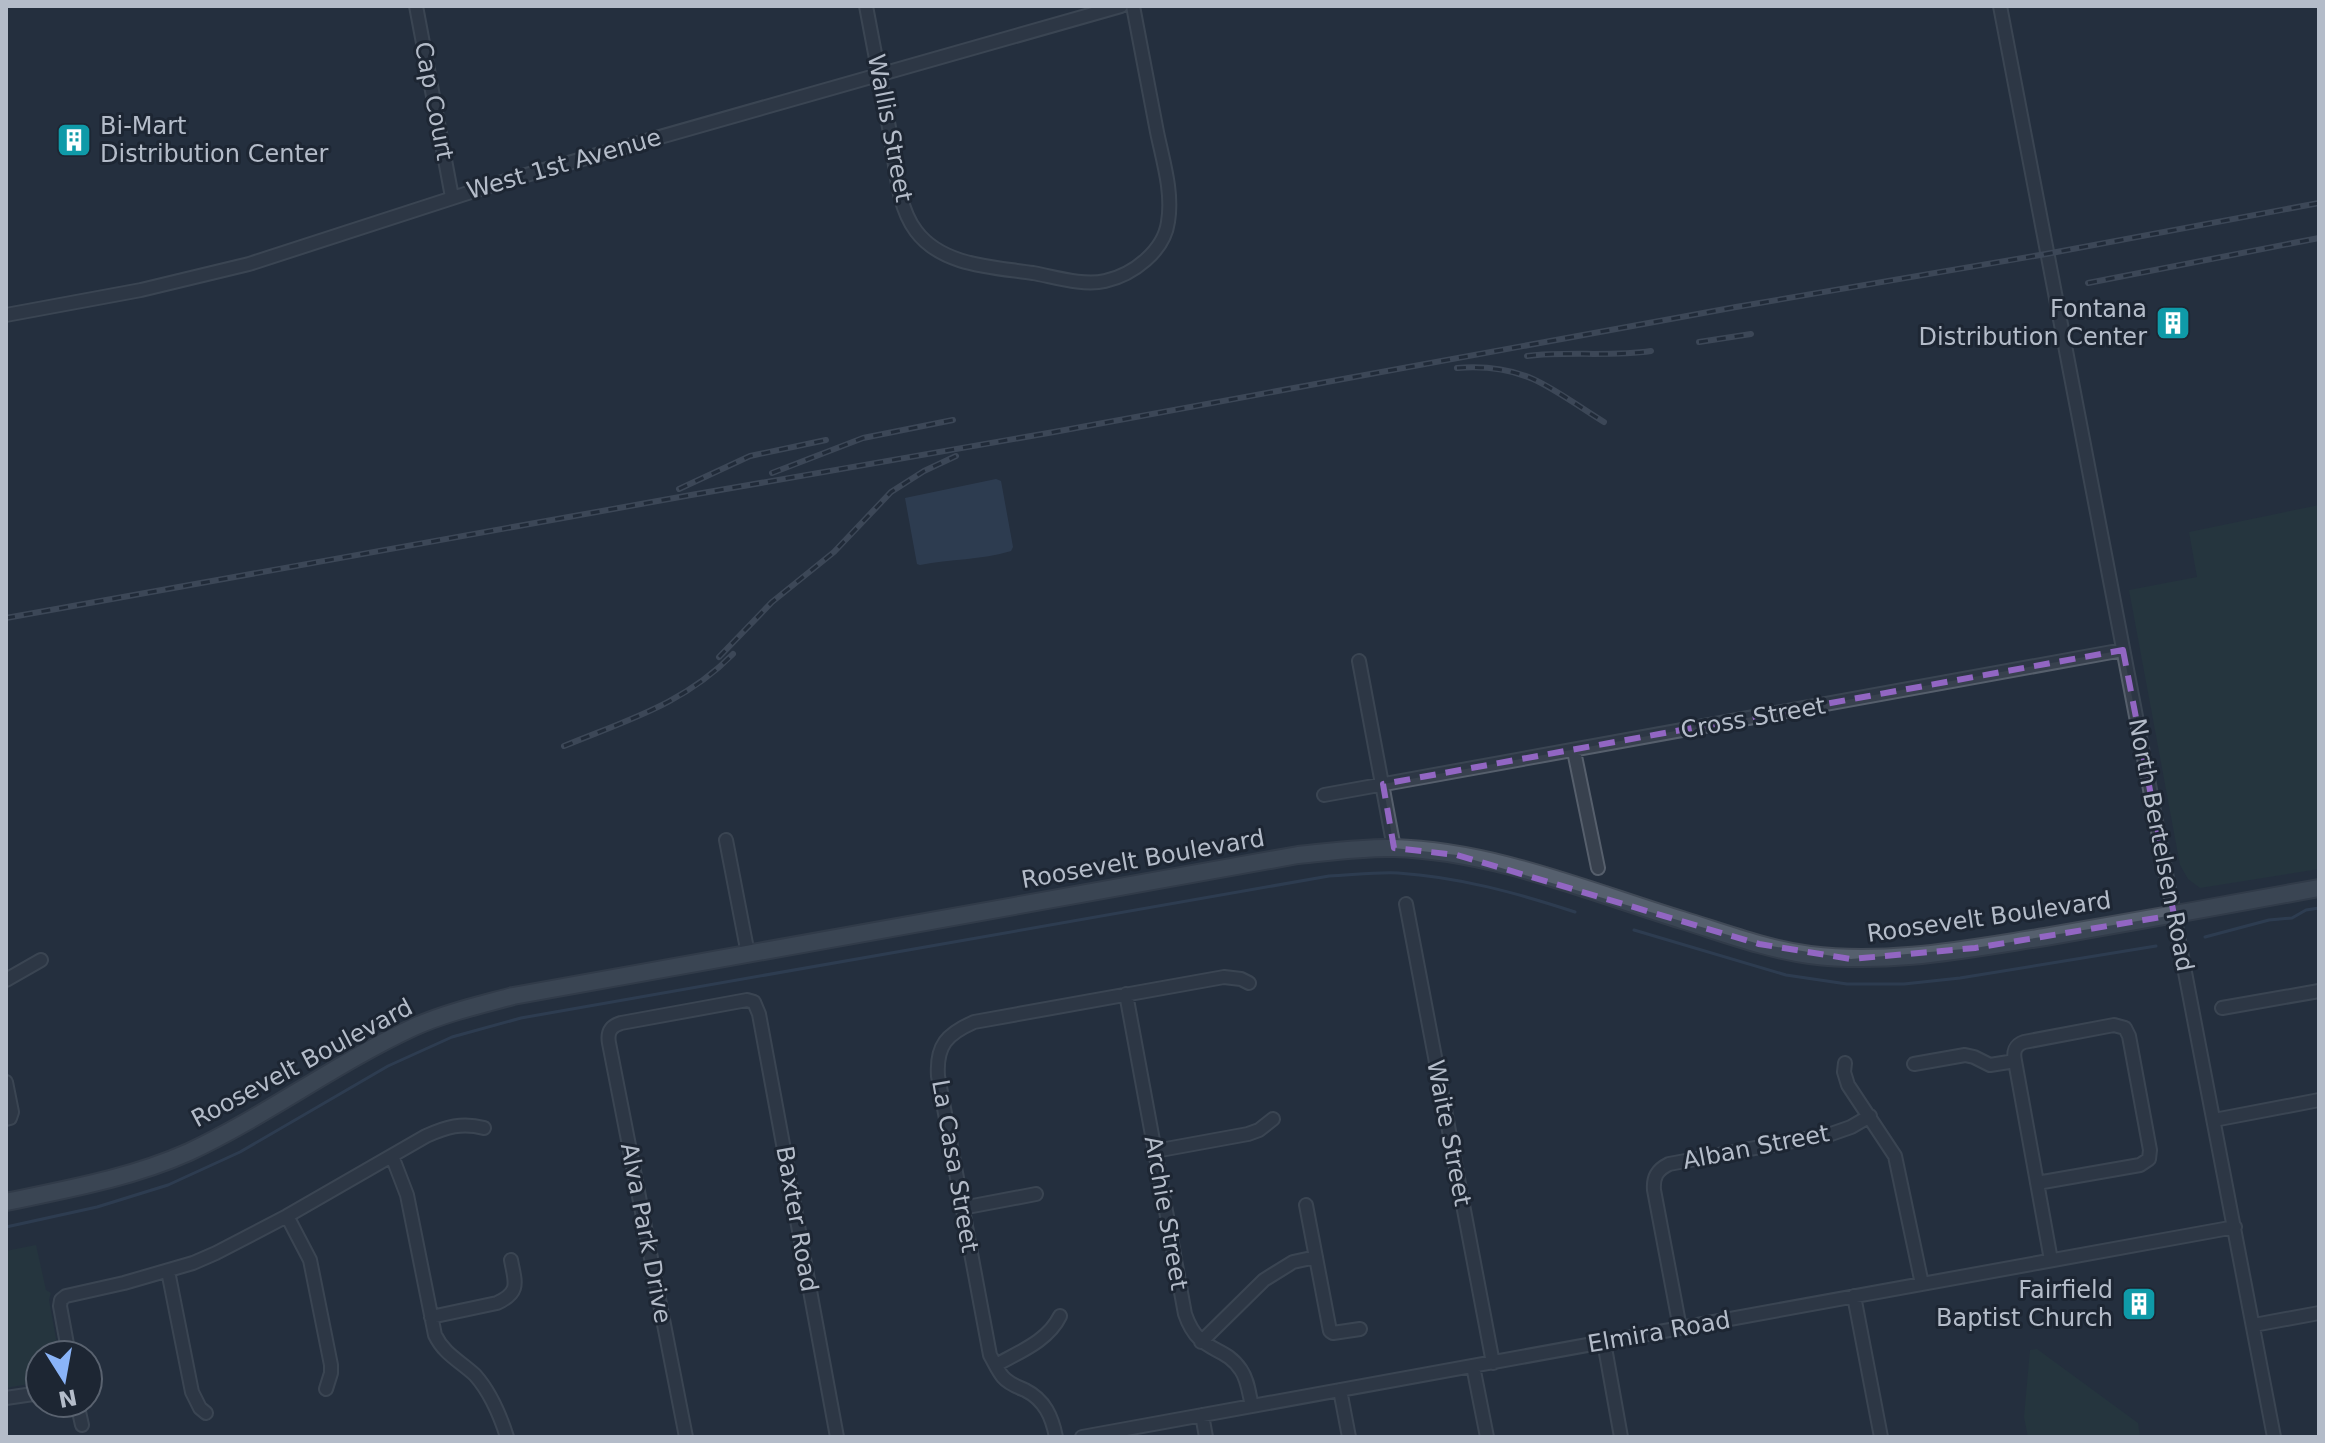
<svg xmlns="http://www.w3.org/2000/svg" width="2325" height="1443" viewBox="0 0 2325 1443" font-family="'DejaVu Sans',sans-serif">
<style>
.green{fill:#263c3f}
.water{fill:#394c67}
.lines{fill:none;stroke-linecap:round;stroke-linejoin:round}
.stream{stroke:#394c67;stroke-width:3}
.minor-casing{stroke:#565f6c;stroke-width:16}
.major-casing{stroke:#414a57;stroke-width:20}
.minor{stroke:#38414e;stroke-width:12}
.major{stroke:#56606e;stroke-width:16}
.rail-casing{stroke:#5a6575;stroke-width:6}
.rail{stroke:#1d2633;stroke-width:3;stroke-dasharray:9;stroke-linecap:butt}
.marked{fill:none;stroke:#9266c3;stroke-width:6;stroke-dasharray:16 10;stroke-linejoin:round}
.labels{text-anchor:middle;stroke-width:6;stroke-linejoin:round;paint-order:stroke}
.street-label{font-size:24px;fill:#b4bcc9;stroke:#1d2633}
.poi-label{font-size:24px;fill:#b4bcc9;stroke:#1d2633;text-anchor:end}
</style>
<rect width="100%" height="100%" fill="#242f3e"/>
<path class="green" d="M2319,505V869L2200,888L2188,879L2180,865L2129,590L2197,577L2189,532Z
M36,1245L46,1290L51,1293L49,1300L59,1355H40V1382L6,1388V1251Z
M2037,1349L2138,1423L2140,1437H2028L2024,1417L2030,1350Z"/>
<path class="water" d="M996,479L1001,481L1013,547L1011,551C981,560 950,559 920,565L917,564L905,498Z"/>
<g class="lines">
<path class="stream" d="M1634,930L1786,975L1847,984H1904L1960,978L2156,946
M2205,937L2269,920L2292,918L2306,910L2319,908
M6,1227L97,1207L168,1185L240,1152L388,1066L452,1037L521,1018L1329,876C1352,875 1376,872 1398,873C1459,877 1517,893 1575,912"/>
<g class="minor-casing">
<path id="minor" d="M416,6L452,197
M866,6C874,50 883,94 891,138C896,167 897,206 916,231C942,266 993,267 1033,273C1055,277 1083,286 1105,281C1133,275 1164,251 1168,222C1173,192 1163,161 1157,132C1149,90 1141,48 1133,6
M2000,6L2274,1437
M6,315L141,290L249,264L505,181L1121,6
M1359,661L1394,848
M1574,751L1598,868
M1324,795L2123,650
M726,840L748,954
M1406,904L1493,1363
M6,980L41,960
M1126,994L1185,1314C1199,1355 1223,1343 1241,1370C1248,1380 1249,1394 1252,1406
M2222,1008L2319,991
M1845,1063L1844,1072L1848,1085L1895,1156L1922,1284
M1914,1064L1965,1055L1974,1057L1990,1065L2015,1061
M6,1082L12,1112L10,1118L6,1119
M2214,1120L2319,1100
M1155,1151L1248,1134L1259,1130L1273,1119
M392,1156L407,1195L435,1335C444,1354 460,1361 475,1375C491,1393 500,1415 507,1437
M2037,1183L2140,1165L2149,1159L2150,1150L2129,1036L2125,1028L2114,1025L2024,1042C2015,1045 2013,1052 2015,1061L2051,1260
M1306,1205L1330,1331L1333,1333L1360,1329
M962,1208L1036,1194
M287,1216L310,1260L331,1365V1373L326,1389
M168,1271L192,1392L200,1408L206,1413
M1854,1296L1881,1437
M431,1317L497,1303C521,1292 515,1282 511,1260
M2254,1325L2319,1313
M1680,1328L1654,1190C1653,1177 1657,1170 1669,1164L1831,1134L1851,1127L1870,1116
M1201,1342L1264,1280L1293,1262L1316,1257
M1604,1342L1621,1437
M69,1355L60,1306L61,1300L66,1296L124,1283L193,1263L216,1253L287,1216L426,1136C446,1127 462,1122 484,1128
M996,1365C1019,1352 1048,1341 1060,1316
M1473,1366L1487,1437
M1340,1390L1349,1437
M6,1398L40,1393
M77,1403L82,1425
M1202,1415L1206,1437
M686,1437L609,1043C607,1032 611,1026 621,1023L747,1000L754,1002L759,1014L837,1437
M1056,1437C1052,1417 1045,1400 1025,1390C1018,1387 1009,1384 1003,1377C998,1371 994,1362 990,1355L938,1076C936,1045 947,1034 974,1022L1224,977L1241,979L1249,983
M1082,1437L2235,1227"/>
</g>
<g class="major-casing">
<path id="major" d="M6,1202C68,1189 131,1178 189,1152C266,1116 336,1063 414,1027C445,1013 480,1005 513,996L1298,855C1330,852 1362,847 1394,848C1493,851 1588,891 1682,920C1724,933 1766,949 1810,955C1888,965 1967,949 2045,937C2136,921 2228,905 2319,888"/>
</g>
<use href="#minor" class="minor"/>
<use href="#major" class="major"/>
<g class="rail-casing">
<path id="rail" d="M2088,283L2319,238
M1699,342L1751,334
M1527,356C1569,351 1610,357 1651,351
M1457,368C1482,366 1510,369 1533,379C1557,390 1581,408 1604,422
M772,473L863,438L953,420
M679,489L750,456L826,440
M6,618L691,495L1054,432L1736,307L2046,254L2319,203
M719,657L772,602L834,552L891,492L924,471L956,456
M564,746C627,720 684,704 733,654"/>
</g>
<use href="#rail" class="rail"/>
</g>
<path d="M0 0H2325V1443H0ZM2123,650L2174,915L1975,948L1851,959L1759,944L1457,855L1394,848L1383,784Z" fill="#242f3e" fill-opacity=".55" fill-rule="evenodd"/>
<path class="marked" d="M2123,650L2174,915L1975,948L1851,959L1759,944L1457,855L1394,848L1383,784Z"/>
<defs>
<g id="building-square" transform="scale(1.8)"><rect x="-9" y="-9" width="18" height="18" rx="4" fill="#0f9aa8" stroke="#1d2633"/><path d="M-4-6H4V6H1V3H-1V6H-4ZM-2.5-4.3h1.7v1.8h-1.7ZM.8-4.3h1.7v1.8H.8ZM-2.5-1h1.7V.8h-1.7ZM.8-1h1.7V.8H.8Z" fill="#fff"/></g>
</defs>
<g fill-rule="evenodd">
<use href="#building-square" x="74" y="140"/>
<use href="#building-square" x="2173" y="323"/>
<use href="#building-square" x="2139" y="1304"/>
</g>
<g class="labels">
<g class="street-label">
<text transform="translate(434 101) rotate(79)" y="8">Cap Court</text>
<text transform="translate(890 128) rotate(79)" y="8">Wallis Street</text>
<text transform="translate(564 164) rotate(-16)" y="8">West 1st Avenue</text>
<text transform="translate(1753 718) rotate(-10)" y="8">Cross Street</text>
<text transform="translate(2161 845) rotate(79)" y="8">North Bertelsen Road</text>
<text transform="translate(1143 859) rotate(-10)" y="8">Roosevelt Boulevard</text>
<text transform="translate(1989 917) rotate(-8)" y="8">Roosevelt Boulevard</text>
<text transform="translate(302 1063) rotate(-28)" y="8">Roosevelt Boulevard</text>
<text transform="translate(1449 1133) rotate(79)" y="8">Waite Street</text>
<text transform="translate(1756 1147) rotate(-11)" y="8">Alban Street</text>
<text transform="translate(955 1166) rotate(80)" y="8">La Casa Street</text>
<text transform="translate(1166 1213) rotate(80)" y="8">Archie Street</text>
<text transform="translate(797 1219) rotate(80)" y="8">Baxter Road</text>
<text transform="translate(646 1233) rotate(79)" y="8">Alva Park Drive</text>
<text transform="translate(1659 1332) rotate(-10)" y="8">Elmira Road</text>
</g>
<g class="poi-label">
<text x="100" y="134" text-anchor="start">Bi-Mart<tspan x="100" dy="28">Distribution Center</tspan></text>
<text x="2147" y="317">Fontana<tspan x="2147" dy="28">Distribution Center</tspan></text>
<text x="2113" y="1298">Fairfield<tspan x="2113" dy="28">Baptist Church</tspan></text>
</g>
</g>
<rect width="2325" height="1443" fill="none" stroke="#b4bcc9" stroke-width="16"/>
<g transform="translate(64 1379) rotate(169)"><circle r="38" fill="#1d2633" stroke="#59626f" stroke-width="2"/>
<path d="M0-6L14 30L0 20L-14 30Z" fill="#8ab4f8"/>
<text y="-12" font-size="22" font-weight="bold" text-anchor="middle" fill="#b4bcc9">N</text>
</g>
</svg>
